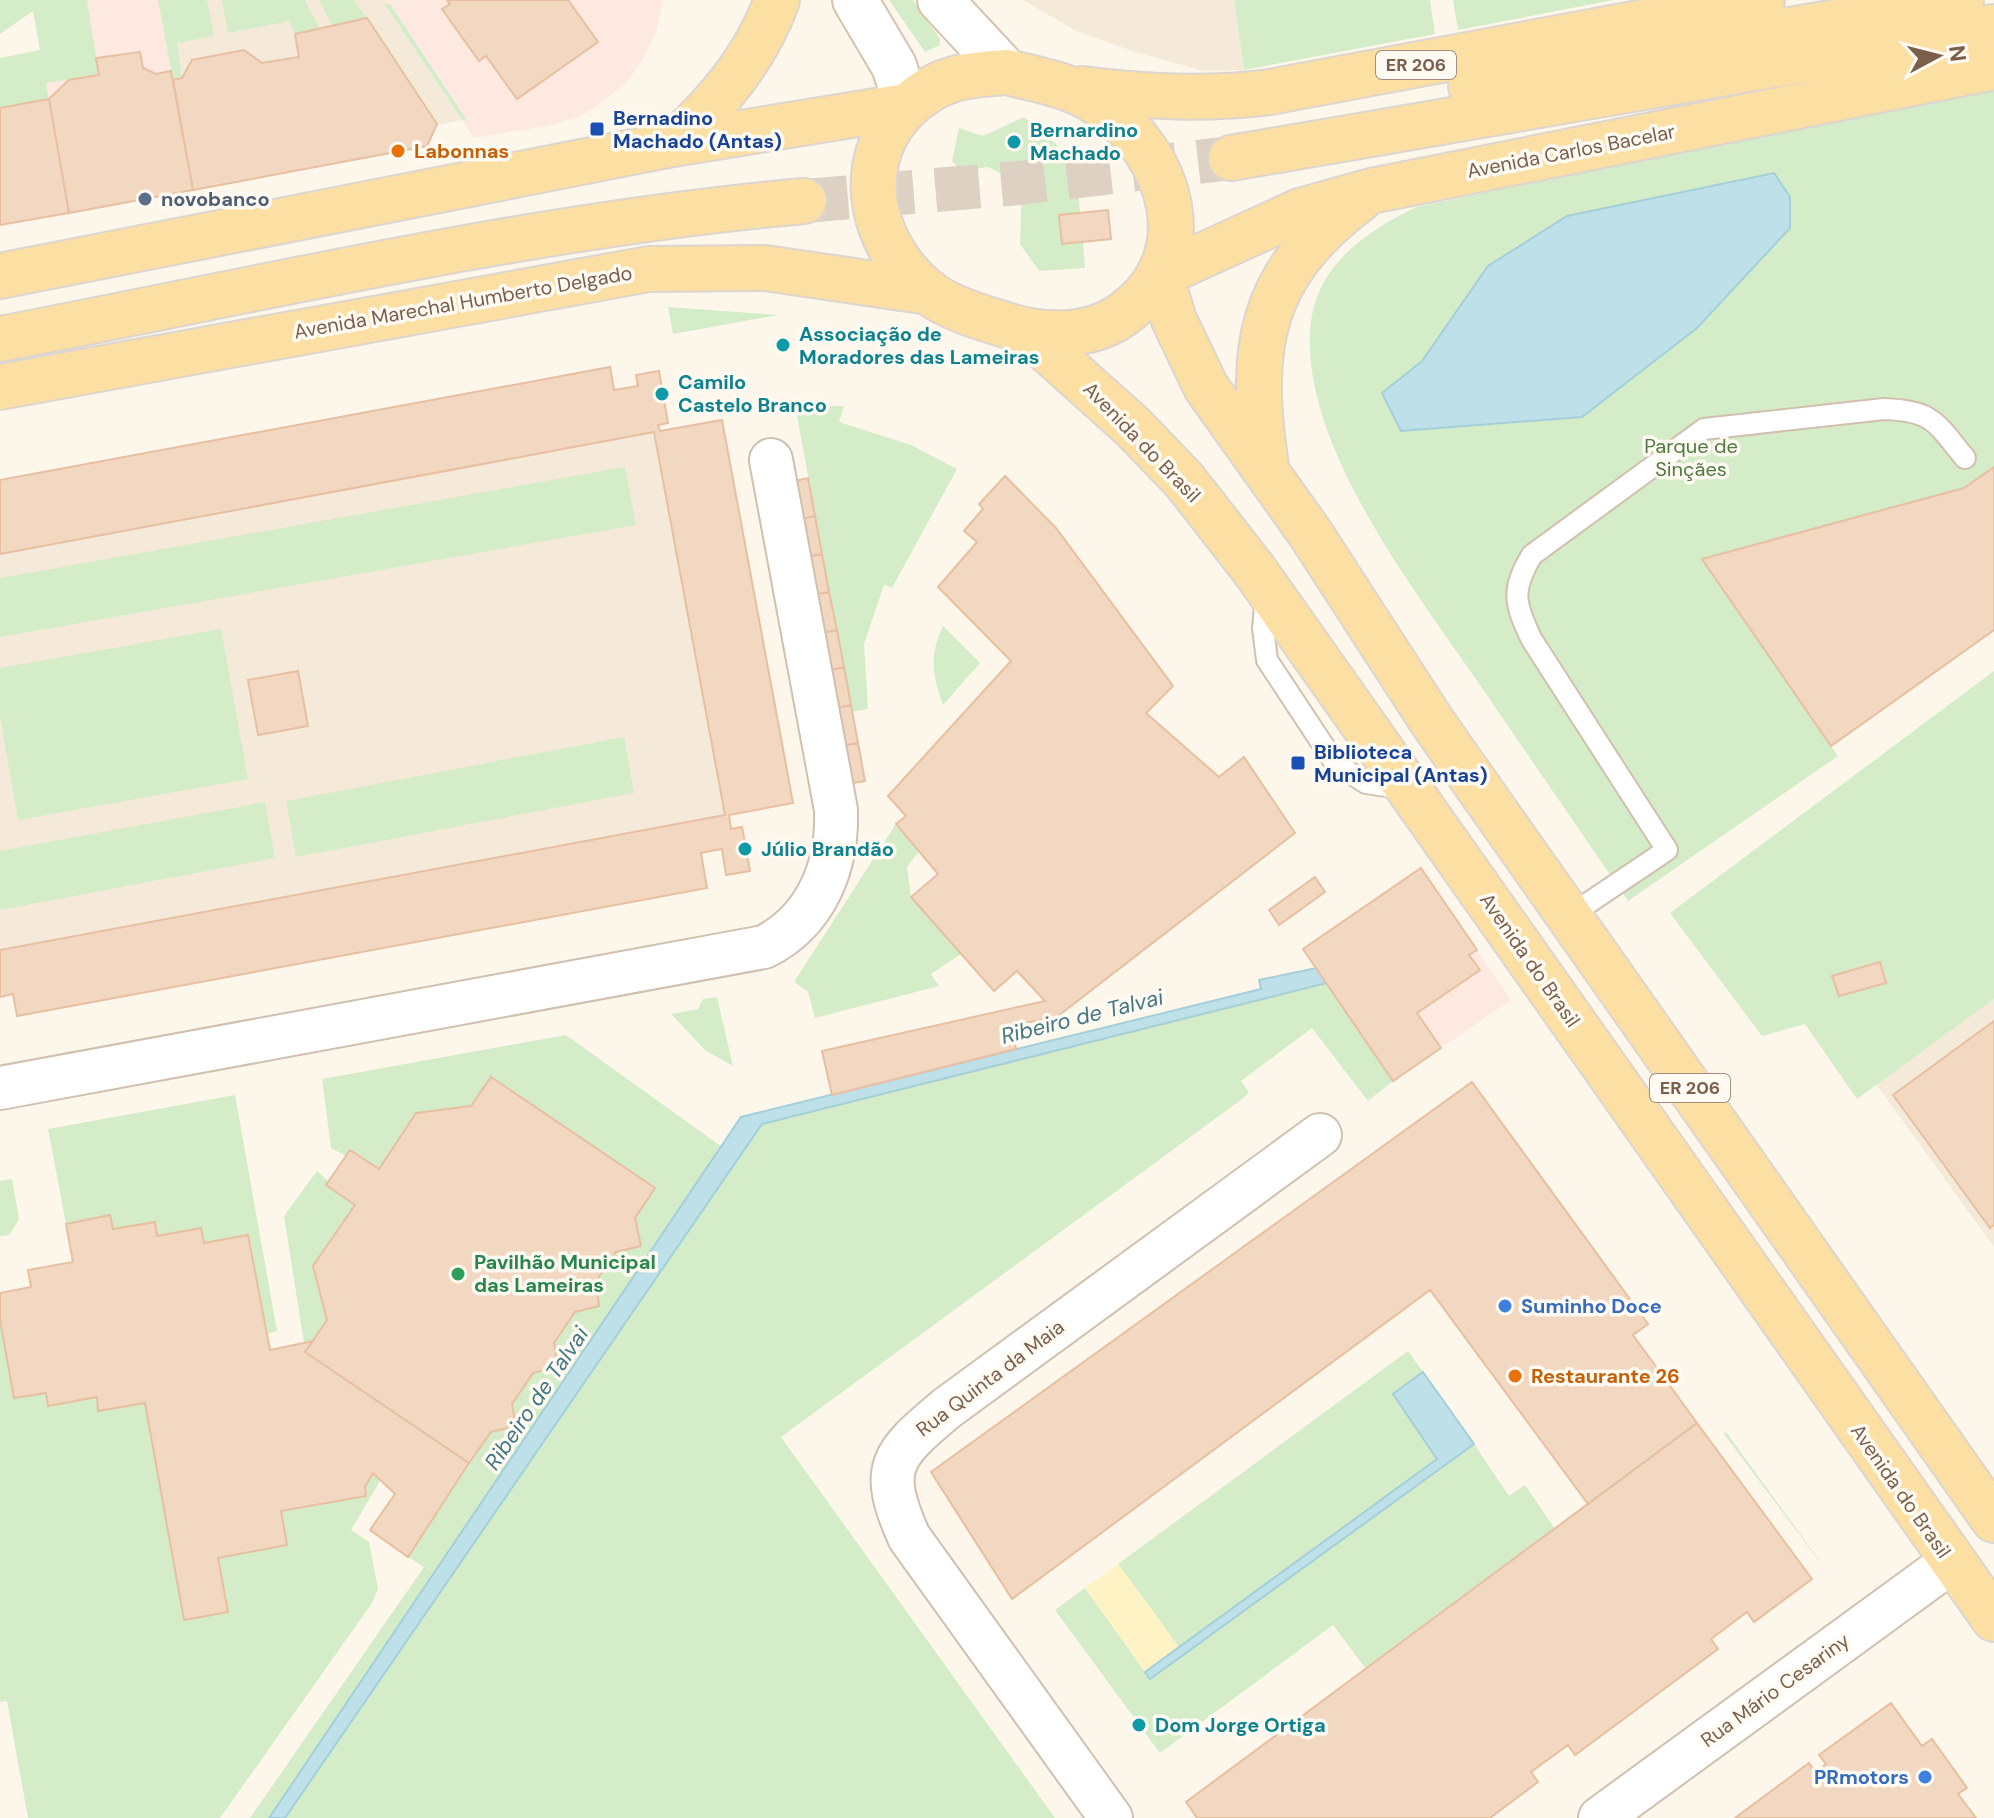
<svg xmlns="http://www.w3.org/2000/svg" width="1994" height="1818" viewBox="0 0 1994 1818" font-family="'DM Sans',sans-serif">
<style>
.residential{fill:#f5ead9}
.commercial{fill:#fde9df}
.green{fill:#d5ecc8}
.sand{fill:#fdf3c5}
.water{fill:#bee0e8;stroke:#a4cfda;stroke-width:2}
.building{fill:#f3d8c1;stroke:#e7bfa1;stroke-width:2}
.lines{fill:none;stroke-linecap:round;stroke-linejoin:round}
.primary-tunnel{stroke:#dcd1c3;stroke-width:44;stroke-dasharray:44 22;stroke-linecap:butt}
.lane-casing{stroke:#d1c0af;stroke-width:24}
.street-casing{stroke:#d1c0af;stroke-width:46}
.secondary-casing{stroke:#d6c2af;stroke-width:48}
.primary-casing{stroke:#dcd5d0;stroke-width:48}
.lane{stroke:#fff;stroke-width:20}
.street{stroke:#fff;stroke-width:42}
.secondary{stroke:#fff;stroke-width:44}
.primary{stroke:#fcdfa3;stroke-width:44}
.transit-dot{fill:#1a4fb4;stroke:#fffaf2;stroke-width:3}
.culture-dot{fill:#0f9aa8;stroke:#fffaf2;stroke-width:3}
.food-dot{fill:#e8710a;stroke:#fffaf2;stroke-width:3}
.service-dot{fill:#5c6f8a;stroke:#fffaf2;stroke-width:3}
.leisure-dot{fill:#2e9e5b;stroke:#fffaf2;stroke-width:3}
.shop-dot{fill:#3f7fe0;stroke:#fffaf2;stroke-width:3}
.labels{text-anchor:middle;stroke-width:7;stroke-linejoin:round;paint-order:stroke}
.shield{fill:#fffaf2;stroke:#a28e7e;stroke-width:2}
.shield-label{font-size:18px;font-weight:bold;fill:#7a5f4c}
.transit-label{font-size:20px;font-weight:bold;fill:#164399;stroke:#fffaf2;text-anchor:start}
.culture-label{font-size:20px;font-weight:bold;fill:#0d838f;stroke:#fffaf2;text-anchor:start}
.food-label{font-size:20px;font-weight:bold;fill:#c56008;stroke:#fffaf2;text-anchor:start}
.street-label{font-size:20px;fill:#7a5f4c;stroke:#fffaf2}
.service-label{font-size:20px;font-weight:bold;fill:#4e5e75;stroke:#fffaf2;text-anchor:start}
.park-label{font-size:20px;fill:#4e7a41;stroke:#fffaf2}
.leisure-label{font-size:20px;font-weight:bold;fill:#27864d;stroke:#fffaf2;text-anchor:start}
.shop-label{font-size:20px;font-weight:bold;fill:#366cbe;stroke:#fffaf2;text-anchor:start}
.water-label{font-size:22px;font-style:italic;fill:#427786;stroke:#fffaf2}
</style>
<rect width="100%" height="100%" fill="#fdf7eb"/>
<path class="residential" d="M382,0L462,120L437,125L318,166L193,190L158,0Z
M1023,0H1234L1244,70L1204,71L1135,52L1076,31Z
M610,367L615,390L637,386L636,375L659,371L668,423L658,425L660,431L722,420L793,803L729,815L731,829L726,875L722,850L701,854L707,888L17,1016L13,994L0,997V480Z
M1994,999V1247L1876,1084Z"/>
<path class="commercial" d="M31,0H158L171,71L69,213Z
M382,0H663L657,30L643,59L626,83L605,100L581,116L548,126L474,138Z
M1421,868L1511,1000L1393,1081L1303,949Z"/>
<path class="green" d="M0,0H87L99,75L46,83L49,99L0,108V58L40,50L33,11L0,34Z
M207,0L214,36L177,43L182,78L173,80L158,0Z
M222,0H305L320,29L295,34L289,21L228,33Z
M319,0H354L367,18L332,26Z
M889,0H913L940,39V45L925,52Z
M1234,0H1430L1435,34L1244,70Z
M1453,0H1614L1458,30Z
M384,3L390,4L466,119L462,120Z
M1994,91V630L1831,746L1838,756L1628,901C1579,829 1529,757 1480,685C1417,593 1305,451 1310,335C1312,268 1362,234 1416,207L1804,126Z
M1024,117L1057,145L1059,160L1076,169L1080,213L1060,215L1062,244L1083,242L1085,268L1039,271L1020,244L1022,185L988,167L961,171L952,161L959,128L983,136Z
M668,307L778,315L673,334Z
M821,406H844L839,422L911,445L957,469L892,588L884,585L864,644L868,709L852,712L796,411Z
M625,467L636,525L0,637V578Z
M943,626L980,663L943,705C932,674 929,656 943,626Z
M221,629L248,779L18,820L0,716V668Z
M1994,671V999L1857,1099L1805,1024L1762,1036L1670,913Z
M624,737L634,793L296,857L286,801Z
M265,802L275,858L0,910V851Z
M896,824L919,851L907,867L911,897L961,954L931,974L939,986L815,1018L808,992L794,982Z
M1327,983L1393,1081L1368,1101L1312,1028L1241,1081L1249,1093L1238,1102L781,1437L1055,1818H285L762,1124Z
M717,997L733,1066L705,1050L671,1014L698,1009L703,999Z
M566,1035L722,1147L268,1818H250L424,1567L408,1557L491,1432L516,1426L512,1404L533,1373L558,1365L554,1343L575,1312L599,1306L596,1281L616,1252L641,1246L635,1218L655,1188L491,1077L471,1106L379,1169L350,1150L346,1156L331,1148L322,1079Z
M235,1095L277,1331L266,1334L248,1235L204,1243L201,1228L157,1236L154,1222L113,1229L110,1216L66,1224L48,1129Z
M317,1171L355,1205L313,1266L327,1320L313,1341L304,1343L284,1216Z
M12,1179L19,1219L9,1235L0,1236V1181Z
M0,1320L14,1398L46,1393L49,1406L97,1397L99,1411L145,1403L184,1620L228,1612L218,1558L287,1545L281,1511L366,1496L365,1487L373,1473L380,1481L351,1530L369,1542L378,1589L372,1603L220,1818H28L7,1701L0,1702Z
M1408,1351L1423,1372L1393,1394L1438,1459L1179,1647L1118,1564Z
M1726,1432L1817,1557L1826,1570L1724,1434Z
M1474,1444L1509,1496L1525,1485L1555,1529L1366,1669L1333,1625L1160,1753L1055,1610L1085,1588L1150,1679Z"/>
<path class="sand" d="M1118,1564L1179,1647L1145,1672L1085,1588Z"/>
<path class="water" d="M1774,173L1790,197V228L1697,328L1582,417L1401,431L1382,393L1422,361L1488,266L1567,216Z
M1316,968L1327,983L762,1124L285,1818H269L741,1117L1261,989L1259,980Z
M1423,1372L1474,1444L1150,1679L1145,1672L1437,1459L1393,1394Z"/>
<path class="building" d="M447,0H568L598,42L517,99L486,56L479,61L442,9L450,4Z
M367,18L437,124L427,146L193,190L173,80L182,78L192,60L244,50L262,63L299,57L295,34Z
M140,52L143,68L156,74L171,71L193,190L69,213L49,99L69,80L99,75L96,58Z
M49,99L69,213L0,225V108Z
M1108,210L1111,239L1062,244L1059,215Z
M610,367L614,390L638,386L636,375L659,371L668,423L658,425L660,431L722,420L793,803L729,815L731,829L742,827L750,871L726,875L722,849L710,851L701,853L707,888L17,1016L13,994L0,997V950L725,815L654,432L0,554V480Z
M1994,467V630L1831,746L1702,559L1964,488Z
M1005,476L1056,528L1173,686L1146,713L1219,777L1244,757L1295,833L1058,1016L1011,1026L1016,1049L832,1095L822,1051L1045,1001L1017,971L994,991L911,897L938,874L896,824L906,816L888,796L1011,661L938,587L977,542L964,531L983,509L979,504Z
M808,478L815,516L798,520L791,482Z
M815,516L822,554L805,557L798,520Z
M822,554L829,592L813,595L805,557Z
M829,592L837,630L820,633L813,595Z
M837,630L844,667L826,671L820,633Z
M844,667L851,705L833,709L826,671Z
M298,671L308,726L258,735L248,680Z
M851,705L858,743L840,746L833,709Z
M858,743L865,781L847,784L840,746Z
M1421,868L1477,950L1469,955L1480,970L1417,1013L1441,1048L1393,1081L1303,949Z
M1315,877L1325,892L1279,925L1269,910Z
M1880,962L1886,983L1839,996L1832,976Z
M1994,1021V1225L1990,1228L1893,1095Z
M491,1077L655,1188L635,1218L641,1246L616,1252L596,1281L599,1306L575,1312L554,1343L558,1366L533,1373L512,1404L516,1426L491,1432L469,1463L305,1352L327,1320L313,1266L355,1205L326,1185L350,1150L379,1169L416,1113L471,1106Z
M1472,1082L1648,1324L1633,1335L1697,1423L1588,1504L1430,1290L1012,1599L931,1472Z
M110,1215L113,1229L155,1222L157,1236L201,1228L204,1243L248,1235L270,1350L313,1341L305,1352L469,1463L408,1557L370,1530L395,1494L373,1473L365,1487L366,1496L281,1511L287,1545L218,1558L228,1612L184,1620L145,1403L98,1411L97,1397L48,1406L46,1393L14,1398L0,1320V1293L31,1287L28,1270L73,1262L66,1224Z
M1697,1423L1812,1579L1754,1622L1747,1612L1711,1639L1718,1649L1575,1755L1568,1745L1531,1772L1538,1782L1490,1818H1197L1186,1802Z
M1891,1703L1922,1746L1932,1739L1967,1788L1958,1794L1976,1818H1735L1809,1763L1815,1772L1820,1769L1826,1764L1819,1755Z"/>
<g class="lines">
<path class="primary-tunnel" d="M804,201L1019,183L1231,158"/>
<g class="lane-casing">
<path id="lane" d="M1266,597L1263,628L1267,660L1335,763L1366,783L1405,789
M1569,916L1667,850L1532,640C1514,603 1511,590 1532,555L1704,429L1884,409C1934,411 1935,422 1965,458"/>
</g>
<g class="street-casing">
<path id="street" d="M0,1088L764,947C816,921 838,867 836,810L771,460
M1111,1818L909,1537C878,1467 891,1455 947,1408L1320,1135
M1600,1818L1951,1562"/>
</g>
<g class="secondary-casing">
<path id="secondary" d="M855,0L894,66L907,106
M940,0L1007,72"/>
</g>
<g class="primary-casing">
<path id="primary" d="M1007,72C1038,80 1072,85 1099,104C1172,153 1205,257 1122,315C1090,338 1042,337 1006,325C980,317 949,308 928,292C862,239 850,141 926,92C951,75 979,74 1007,72Z
M1471,86L1961,0
M1082,89C1146,97 1206,100 1270,92L1762,0
M673,144C717,104 756,58 777,0
M1231,158L1994,27
M1160,275L1174,320L1206,387L1310,533L1433,723L1994,1520
M1160,275L1300,211L1371,191L1994,67
M0,276L673,144L907,106
M1028,333L1133,427L1184,480L1255,571L1994,1619
M0,339C267,288 533,225 804,201
M0,387L649,269L765,268L929,292
M1266,466C1248,347 1259,275 1360,199"/>
</g>
<use href="#lane" class="lane"/>
<use href="#street" class="street"/>
<use href="#secondary" class="secondary"/>
<use href="#primary" class="primary"/>
</g>
<g class="transit-dot">
<rect x="589" y="121" width="16" height="16" rx="4"/>
<rect x="1290" y="755" width="16" height="16" rx="4"/>
</g>
<g class="culture-dot">
<circle cx="1014" cy="142" r="8"/>
<circle cx="783" cy="345" r="8"/>
<circle cx="662" cy="394" r="8"/>
<circle cx="745" cy="849" r="8"/>
<circle cx="1139" cy="1725" r="8"/>
</g>
<g class="food-dot">
<circle cx="398" cy="151" r="8"/>
<circle cx="1515" cy="1376" r="8"/>
</g>
<circle class="service-dot" cx="145" cy="199" r="8"/>
<circle class="leisure-dot" cx="458" cy="1274" r="8"/>
<g class="shop-dot">
<circle cx="1505" cy="1306" r="8"/>
<circle cx="1925" cy="1777" r="8"/>
</g>
<g class="labels">
<g class="shield">
<rect x="1376" y="51" width="80" height="28" rx="6"/>
<rect x="1650" y="1074" width="80" height="28" rx="6"/>
</g>
<g class="shield-label">
<text x="1416" y="71">ER 206</text>
<text x="1690" y="1094">ER 206</text>
</g>
<g class="transit-label">
<text x="613" y="125">Bernadino<tspan x="613" dy="23">Machado (Antas)</tspan></text>
<text x="1314" y="759">Biblioteca<tspan x="1314" dy="23">Municipal (Antas)</tspan></text>
</g>
<g class="culture-label">
<text x="1030" y="137">Bernardino<tspan x="1030" dy="23">Machado</tspan></text>
<text x="799" y="341">Associação de<tspan x="799" dy="23">Moradores das Lameiras</tspan></text>
<text x="678" y="389">Camilo<tspan x="678" dy="23">Castelo Branco</tspan></text>
<text x="761" y="856">Júlio Brandão</text>
<text x="1155" y="1732">Dom Jorge Ortiga</text>
</g>
<g class="food-label">
<text x="414" y="158">Labonnas</text>
<text x="1531" y="1383">Restaurante 26</text>
</g>
<g class="street-label">
<text transform="translate(1571 151) rotate(-11)" y="7">Avenida Carlos Bacelar</text>
<text transform="translate(463 302) rotate(-10)" y="7">Avenida Marechal Humberto Delgado</text>
<text transform="translate(1142 442) rotate(46)" y="7">Avenida do Brasil</text>
<text transform="translate(1530 960) rotate(55)" y="7">Avenida do Brasil</text>
<text transform="translate(990 1378) rotate(-37)" y="7">Rua Quinta da Maia</text>
<text transform="translate(1901 1491) rotate(55)" y="7">Avenida do Brasil</text>
<text transform="translate(1775 1690) rotate(-36)" y="7">Rua Mário Cesariny</text>
</g>
<g class="service-label">
<text x="161" y="206">novobanco</text>
</g>
<g class="park-label">
<text x="1691" y="453">Parque de<tspan x="1691" dy="23">Sinçães</tspan></text>
</g>
<g class="leisure-label">
<text x="474" y="1269">Pavilhão Municipal<tspan x="474" dy="23">das Lameiras</tspan></text>
</g>
<g class="shop-label">
<text x="1521" y="1313">Suminho Doce</text>
<text x="1909" y="1784" text-anchor="end">PRmotors</text>
</g>
<g class="water-label">
<text transform="translate(1082 1016) rotate(-14)" y="8">Ribeiro de Talvai</text>
<text transform="translate(536 1398) rotate(-56)" y="8">Ribeiro de Talvai</text>
</g>
</g>
<g transform="translate(1938 56) rotate(83)" stroke="#fffaf2" stroke-width="6" paint-order="stroke">
<path d="M0-6L14 30L0 20L-14 30Z" fill="#7a5f4c"/>
<text y="-12" font-size="22" font-weight="bold" text-anchor="middle" fill="#7a5f4c">N</text>
</g>
</svg>
